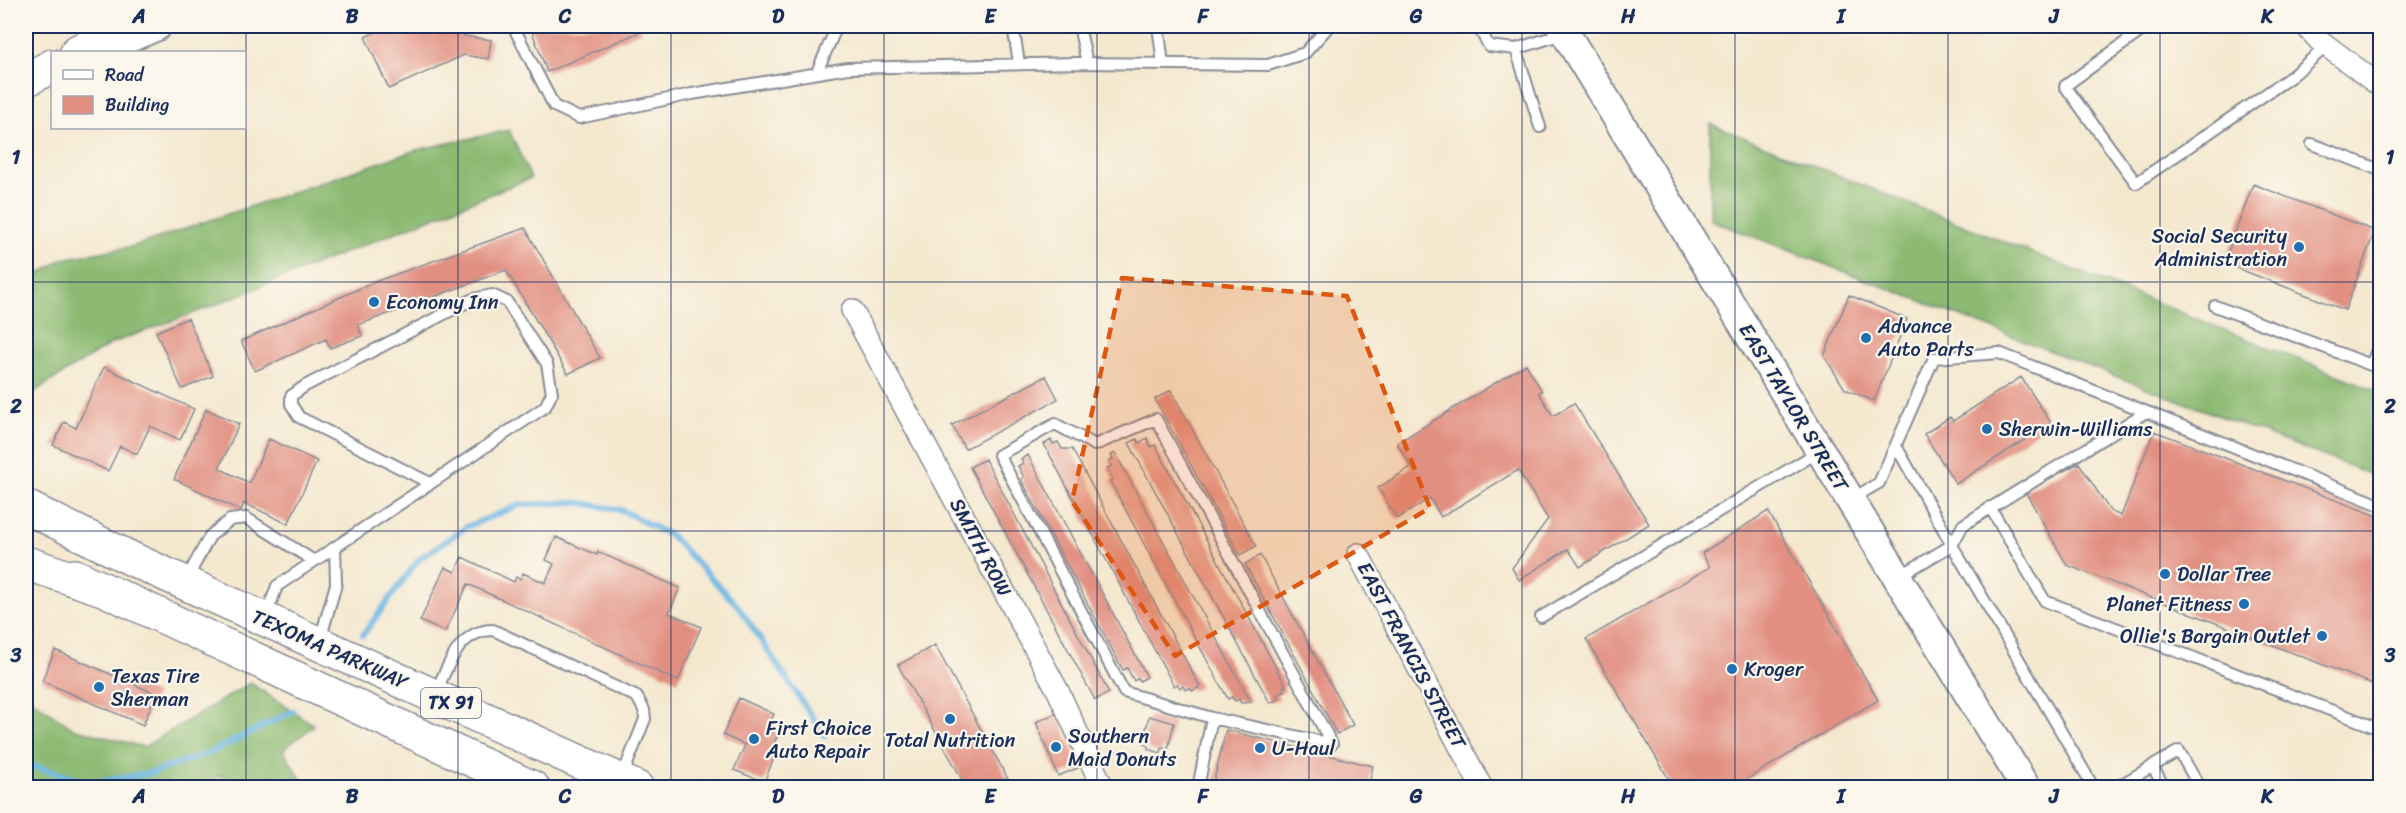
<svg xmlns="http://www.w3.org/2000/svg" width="2406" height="813" viewBox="0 0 2406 813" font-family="Sriracha,sans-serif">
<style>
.forest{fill:#8cba72;stroke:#547468;stroke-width:1.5}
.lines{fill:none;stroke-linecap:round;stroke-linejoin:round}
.stream{stroke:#6ab6e3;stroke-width:6}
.building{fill:#e18f81}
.service-casing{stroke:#888c96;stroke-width:14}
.minor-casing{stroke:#888c96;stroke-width:24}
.secondary-casing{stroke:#888c96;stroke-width:32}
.primary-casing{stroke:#888c96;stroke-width:36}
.motorway-casing{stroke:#888c96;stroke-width:36}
.service{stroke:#fff;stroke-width:10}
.minor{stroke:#fff;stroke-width:21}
.secondary{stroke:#fff;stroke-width:28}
.primary{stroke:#fff;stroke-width:33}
.motorway{stroke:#fff;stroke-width:33}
.marked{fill:#de5710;fill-opacity:0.2;stroke:#de5710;stroke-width:4.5;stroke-dasharray:12 8;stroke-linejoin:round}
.grid{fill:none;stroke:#1b2f5e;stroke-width:1.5;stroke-opacity:0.55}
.poi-dot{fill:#1f6fb2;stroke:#fbf7ec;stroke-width:2}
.labels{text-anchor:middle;stroke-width:4.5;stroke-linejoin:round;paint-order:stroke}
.shield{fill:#fbf7ec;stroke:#5e6b89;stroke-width:1.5}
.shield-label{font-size:18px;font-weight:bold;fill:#1b2f5e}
.poi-label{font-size:20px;fill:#1b2f5e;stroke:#fbf7ec;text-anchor:start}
.street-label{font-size:20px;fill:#1b2f5e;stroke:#fbf7ec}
.neatline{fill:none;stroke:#1b2f5e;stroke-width:2}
.grid-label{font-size:20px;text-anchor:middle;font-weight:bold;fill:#1b2f5e}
</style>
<rect width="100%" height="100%" fill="#fbf7ec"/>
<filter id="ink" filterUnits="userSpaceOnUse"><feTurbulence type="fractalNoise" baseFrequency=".0167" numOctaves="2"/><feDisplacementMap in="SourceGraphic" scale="12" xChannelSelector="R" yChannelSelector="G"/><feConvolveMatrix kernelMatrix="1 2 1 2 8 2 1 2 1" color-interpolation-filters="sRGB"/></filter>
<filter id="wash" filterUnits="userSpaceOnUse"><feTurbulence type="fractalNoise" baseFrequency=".008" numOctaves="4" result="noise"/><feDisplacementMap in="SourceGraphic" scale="24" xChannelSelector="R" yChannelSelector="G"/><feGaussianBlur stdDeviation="1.35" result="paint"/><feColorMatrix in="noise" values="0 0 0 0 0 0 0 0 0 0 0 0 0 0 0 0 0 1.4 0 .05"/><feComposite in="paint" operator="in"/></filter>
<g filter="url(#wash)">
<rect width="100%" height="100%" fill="#f4e8cf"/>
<path class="forest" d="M1710,124L2380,392V478L1710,220Z
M509,130L531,178L202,310L112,343L26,397V283L62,259L134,246L416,150Z
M250,683L314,725L283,750L306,787H230L222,775L196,787H26V695L72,728L144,747Z"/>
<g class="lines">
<path class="stream" d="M363,635L419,559L466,527L520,505L575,502L621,510L671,536L738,606L825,736
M26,764L91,783L151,773L212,752L293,711"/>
</g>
<g id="blocks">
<path class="building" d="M390,26H464V36L491,40L488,59L464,55L389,89L365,37Z
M530,26H643L640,27L642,31L547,72Z
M2253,184L2375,231L2345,310L2224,263Z
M525,228L600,358L568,374L506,270L358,325L362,336L330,348L326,339L255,371L241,341L377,281Z
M1849,295L1907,319L1874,401L1845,389L1824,356Z
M188,318L213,376L182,389L156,332Z
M1526,364L1542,391L1539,393L1553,416L1574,403L1649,524L1580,567L1568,549L1519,580L1512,568L1548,519L1518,470L1441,517L1430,498L1397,519L1378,488L1411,467L1397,443Z
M104,367L194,409L180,440L150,426L137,454L120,446L108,471L53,445L64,422L76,428Z
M1046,376L1058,399L965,449L952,425Z
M2021,377L2051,423L1956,484L1924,434L1950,417L1953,421Z
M1171,390L1256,546L1240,555L1155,399Z
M206,409L239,424L219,468L249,483L269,439L317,461L288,524L244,503L241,511L174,479Z
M2154,431L2380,517V687L2067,565L2025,491L2079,463L2110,511L2121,516Z
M1147,438L1151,447L1155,445L1286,686L1283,687L1285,691L1277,695L1279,699L1270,703L1129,443L1137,439L1139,443Z
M1051,440L1053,444L1058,442L1062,449H1072L1200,687L1192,691L1190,688L1185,690L1183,686L1180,688L1177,684L1174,686L1044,444Z
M1115,453L1251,702L1241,703L1239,699L1235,701L1232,697L1228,699L1110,481L1113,479L1107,468L1112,466L1109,461L1113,459L1111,455Z
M1028,455L1147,677L1140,681L1138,678L1134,681L1127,668L1123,670L1021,479L1024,477L1018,466L1023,463L1021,459Z
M985,459L1109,693L1095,700L970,467Z
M1768,511L1878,700L1733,788H1674L1586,639L1710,567L1702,553Z
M556,537L597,555L598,552L680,588L669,613L701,627L678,681L468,584L445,632L420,621L445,567L455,572L462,557L514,582L516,577L520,579L523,573L545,583L554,564L546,560Z
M1260,555L1353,725L1337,734L1245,564Z
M935,645L1008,779L966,786L898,665Z
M55,650L156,694L143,725L42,681Z
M739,698L774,714L768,727L780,732L768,753L775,756L764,782L734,770L745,745L723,735Z
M1057,713L1080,767L1058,776L1036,722Z
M1149,716L1174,723L1168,749L1162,748L1161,753L1148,749V746L1143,742Z
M1226,730L1373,766L1368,788H1212Z"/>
</g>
</g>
<g filter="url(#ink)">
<use href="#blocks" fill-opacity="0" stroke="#888c96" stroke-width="1.5"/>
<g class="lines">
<g class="service-casing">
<path id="service" d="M513,26L554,106L579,118L692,94L848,68L1078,63L1268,65L1305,53L1329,26
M1013,26L1019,63
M1079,26L1087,63
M1158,26L1163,64
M1465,26L1481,30
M1478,26L1489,46L1516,49L1565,33
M2148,26L2065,86L2136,183L2292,76L2327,46
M1516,49L1540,127
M817,72L837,26
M2312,144L2380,170
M2215,306L2371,365L2380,343
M1156,419L1332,744L1212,718L1124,692L999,455L1055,424L1095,445Z
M1896,446L1952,545
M1851,499L1879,483L1934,358L1999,353L2380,505
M1990,507L2045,601L2380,729
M1952,545L1963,525L2146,412
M1898,577L1952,545L2094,788
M186,580L210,536L230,520L246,518L314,561
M266,616L277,586L545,407L552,393L547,364L507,302L492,295L473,299L305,386L291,396V404L299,417L430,483
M1541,617L1820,451
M320,640L336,584L335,547
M435,694C448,667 458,630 493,630L637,697L644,710L645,719L622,777
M2152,766L2165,788
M1198,788L1212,718
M2115,788L2179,751L2200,788"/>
</g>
<g class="minor-casing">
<path id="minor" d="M2306,26L2319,40L2380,86
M852,310L1058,691L1103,788
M1358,554L1482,788"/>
</g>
<g class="secondary-casing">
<path id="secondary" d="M1561,26L2026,788
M107,47L157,26"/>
</g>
<g class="primary-casing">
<path id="primary" d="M26,507L134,560L637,788
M75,576L533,788"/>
</g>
<g class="motorway-casing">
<path id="motorway" d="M77,52L127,26
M26,80L52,66
M26,563L100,588"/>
</g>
<use href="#service" class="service"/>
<use href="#minor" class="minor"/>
<use href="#secondary" class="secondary"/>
<use href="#primary" class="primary"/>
<use href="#motorway" class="motorway"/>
</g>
</g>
<path class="marked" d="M1122,278L1347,296L1430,508L1175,656L1072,501Z"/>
<path class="grid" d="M246,26V788M458,26V788M671,26V788M884,26V788M1097,26V788M1309,26V788M1522,26V788M1735,26V788M1948,26V788M2160,26V788M26,282H2380M26,531H2380"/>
<g class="poi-dot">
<circle cx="2299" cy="247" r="6"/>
<circle cx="374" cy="302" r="6"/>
<circle cx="1866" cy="338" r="6"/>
<circle cx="1987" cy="429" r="6"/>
<circle cx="2165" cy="574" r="6"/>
<circle cx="2244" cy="604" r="6"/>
<circle cx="2322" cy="636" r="6"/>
<circle cx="1732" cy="669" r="6"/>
<circle cx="99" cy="687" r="6"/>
<circle cx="950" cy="719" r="6"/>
<circle cx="754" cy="739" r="6"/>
<circle cx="1056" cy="747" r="6"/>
<circle cx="1260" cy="748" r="6"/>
</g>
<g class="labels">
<rect class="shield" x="421" y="688" width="60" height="30" rx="4.5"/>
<g class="shield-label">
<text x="451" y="709">TX 91</text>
</g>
<g class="poi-label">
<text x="2287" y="243" text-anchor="end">Social Security<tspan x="2287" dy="23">Administration</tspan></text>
<text x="386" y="309">Economy Inn</text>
<text x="1878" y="333">Advance<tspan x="1878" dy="23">Auto Parts</tspan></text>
<text x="1999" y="436">Sherwin-Williams</text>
<text x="2177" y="581">Dollar Tree</text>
<text x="2232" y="611" text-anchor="end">Planet Fitness</text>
<text x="2310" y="643" text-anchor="end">Ollie's Bargain Outlet</text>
<text x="1744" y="676">Kroger</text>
<text x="111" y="683">Texas Tire<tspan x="111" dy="23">Sherman</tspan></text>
<text x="766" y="735">First Choice<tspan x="766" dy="23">Auto Repair</tspan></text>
<text x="1068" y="743">Southern<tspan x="1068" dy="23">Maid Donuts</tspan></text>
<text x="950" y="747" text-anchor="middle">Total Nutrition</text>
<text x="1272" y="755">U-Haul</text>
</g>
<g class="street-label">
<text transform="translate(1794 407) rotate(59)" y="7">EAST TAYLOR STREET</text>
<text transform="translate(981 547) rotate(62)" y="7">SMITH ROW</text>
<text transform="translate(330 649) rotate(24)" y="7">TEXOMA PARKWAY</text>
<text transform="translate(1412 655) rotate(62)" y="7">EAST FRANCIS STREET</text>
</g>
</g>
<rect width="2406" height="813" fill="none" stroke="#fbf7ec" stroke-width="66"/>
<rect x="51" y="51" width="195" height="78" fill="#fbf7ec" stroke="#a1a7b3" stroke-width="1.5"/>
<rect x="63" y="70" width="30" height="9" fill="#ffffff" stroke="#a1a7b3" stroke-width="1.5"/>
<text x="105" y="81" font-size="18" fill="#1b2f5e">Road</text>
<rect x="63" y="96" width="30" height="18" fill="#e18f81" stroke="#a1a7b3" stroke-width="1.5"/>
<text x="105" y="111" font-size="18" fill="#1b2f5e">Building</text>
<rect x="33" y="33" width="2340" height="747" class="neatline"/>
<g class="grid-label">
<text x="139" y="23">A</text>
<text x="352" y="23">B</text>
<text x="565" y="23">C</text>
<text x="778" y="23">D</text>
<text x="990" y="23">E</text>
<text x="1203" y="23">F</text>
<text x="1416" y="23">G</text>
<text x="1628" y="23">H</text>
<text x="1841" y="23">I</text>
<text x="2054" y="23">J</text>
<text x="2267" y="23">K</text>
<text x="16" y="164">1</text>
<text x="2390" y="164">1</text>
<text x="16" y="413">2</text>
<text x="2390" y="413">2</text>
<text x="16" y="662">3</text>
<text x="2390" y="662">3</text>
<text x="139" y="803">A</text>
<text x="352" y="803">B</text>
<text x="565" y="803">C</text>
<text x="778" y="803">D</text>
<text x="990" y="803">E</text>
<text x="1203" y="803">F</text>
<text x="1416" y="803">G</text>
<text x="1628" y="803">H</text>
<text x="1841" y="803">I</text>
<text x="2054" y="803">J</text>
<text x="2267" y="803">K</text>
</g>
</svg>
